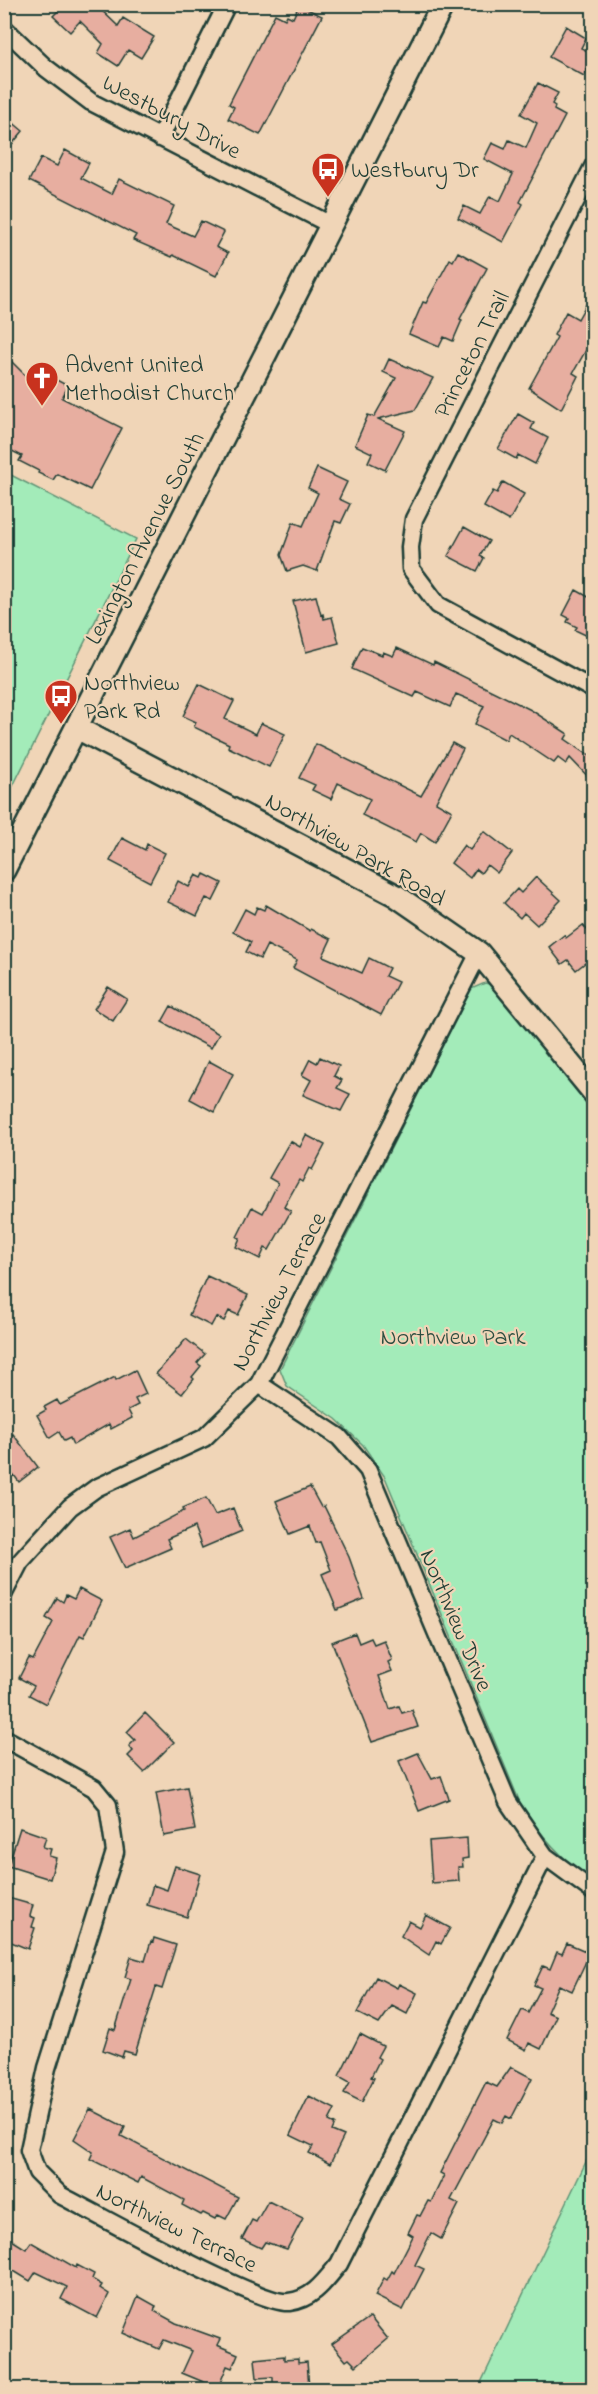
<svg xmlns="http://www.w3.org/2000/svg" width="598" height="2394" viewBox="0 0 598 2394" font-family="'Indie Flower',sans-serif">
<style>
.green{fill:#a3ebb9;stroke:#619476;stroke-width:1.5}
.building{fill:#e7aea0;stroke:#1f3d34;stroke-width:1.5}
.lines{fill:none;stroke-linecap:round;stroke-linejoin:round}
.minor-casing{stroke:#1f3d34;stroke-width:21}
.tertiary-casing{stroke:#1f3d34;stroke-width:26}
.minor{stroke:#f0d5b7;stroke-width:16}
.tertiary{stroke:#f0d5b7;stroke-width:21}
.labels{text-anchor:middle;stroke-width:4.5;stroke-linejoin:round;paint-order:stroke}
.street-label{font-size:24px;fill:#1f3d34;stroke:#f0d5b7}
.poi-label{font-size:24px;fill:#1f3d34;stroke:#f0d5b7;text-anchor:start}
.park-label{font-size:24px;fill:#2c4e41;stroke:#f0d5b7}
</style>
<rect width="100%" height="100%" fill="#f0d5b7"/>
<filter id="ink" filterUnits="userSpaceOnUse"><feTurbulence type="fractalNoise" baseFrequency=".0167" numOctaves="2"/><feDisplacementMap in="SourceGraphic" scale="12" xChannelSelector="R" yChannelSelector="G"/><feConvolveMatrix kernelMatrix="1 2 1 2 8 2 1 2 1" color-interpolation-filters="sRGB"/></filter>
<g filter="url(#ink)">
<path class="green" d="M5,472L136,539L5,802Z
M485,983L493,985L593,1112V1882C563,1860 541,1837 521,1805L385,1477L363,1445L336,1419L287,1386L280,1369L471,989Z
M593,2147V2389H478Z"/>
<path class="building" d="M65,4H95L118,26L123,18L154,37L141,58L128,50L118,66L98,53L103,44L80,21L70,32L53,16Z
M299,5L322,16L260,135L228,119L234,107L229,104L275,14L285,19L287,15L293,18Z
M566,26L586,38L581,48L594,54L584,76L549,57Z
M538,83L558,93L552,104L555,106L554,110L565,116L520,202L523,204L503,242L458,218L464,206L480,214L490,196L500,201L513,174L484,159L492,143L505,149L509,140L526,148L537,123L521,114Z
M4,115L23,131L4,154Z
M65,150L89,163L81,178L112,194L119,179L174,206L166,224L193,236L201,221L224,232L216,247L228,253L216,276L173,255L172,257L133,240L136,235L29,181L41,158L57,166Z
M458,252L487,268L460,319L462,320L453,341L444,337L439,347L409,334L423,302L426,303L450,259L453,261Z
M594,290V336L573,373L578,376L561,409L529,388L557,337L554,335L566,312L578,319Z
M4,354L43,393L51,377L68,386L62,398L122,428L90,490L57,474L53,480L38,473L39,471L19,461L22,456L4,447Z
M389,359L433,378L415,410L378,419L405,431L385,470L368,462L372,453L355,445L368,415L374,417L396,378L383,372Z
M518,414L534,423L531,429L548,438L535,464L518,455L516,459L498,449Z
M317,468L347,482L339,499L350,504L341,523L335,521L317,571L303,566L287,571L281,555L293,522L303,526L318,493L308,488Z
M503,482L524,494L509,521L484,507L493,491L497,493Z
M464,527L489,541L480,556L484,558L477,571L448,556Z
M576,590L594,600V639L575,630L577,627L567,622L569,618L563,615Z
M316,596L321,615L323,614L324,619L332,617L339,643L306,652L293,601Z
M362,647L382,655L383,652L393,656L397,648L433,665L434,662L531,710L568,734L565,739L594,759V783L570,758L566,764L558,758L554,763L509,733L506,740L475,724L484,706L456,694L450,707L417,692L414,697L352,669Z
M199,684L234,701L225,719L256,734L261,723L285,734L269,767L228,747L229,744L194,727L196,722L183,716Z
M452,743L463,749L436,802L452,811L435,842L421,833L416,842L362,815L370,799L338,783L331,799L312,790L315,785L299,778L316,744L421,796Z
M484,831L512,853L497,873L487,865L481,873L476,869L470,878L451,863L464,845L470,850Z
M122,838L145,850L147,844L165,853L150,882L110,861Z
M204,874L222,883L213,901L206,898L197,916L168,902L178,881L189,887L196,875L202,878Z
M536,877L561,900L537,925L524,913L520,918L504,903L517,889L521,893Z
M266,905L310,931L311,929L331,939L323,956L362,973L369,958L389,968L385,976L398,982L381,1015L293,968L297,960L267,945L260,959L246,952L251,942L233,932L245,909L254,914L257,907L264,910Z
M583,925L594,938V956L576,970L568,960L562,964L549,947L564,935L566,938Z
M108,987L127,999L113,1021L94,1009Z
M171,1006L219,1034L211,1048L162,1022Z
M320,1057L339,1066L334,1076L342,1080L337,1088L350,1094L341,1111L303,1095L311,1080L302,1075L310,1059L317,1063Z
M209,1061L233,1074L214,1112L190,1099Z
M306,1135L325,1145L312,1170L309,1168L302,1182L299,1180L284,1207L291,1211L269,1250L265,1248L260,1259L236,1247L240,1238L237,1237L252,1207L263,1213L278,1183L269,1178L290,1141L300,1147Z
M207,1276L248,1295L238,1315L229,1311L224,1321L216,1317L211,1326L189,1315Z
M186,1339L205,1354L197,1363L201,1366L192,1377L194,1379L182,1394L156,1374Z
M135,1370L146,1394L135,1399L138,1405L128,1410L132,1418L111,1429L109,1424L73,1445L70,1438L64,1441L59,1432L50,1438L37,1415L46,1410L44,1407L57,1400L60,1405L115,1377L116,1380Z
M13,1434L38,1467L19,1482L14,1475L4,1483V1440Z
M310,1487L321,1507L324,1506L349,1557L364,1599L337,1610L322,1574L331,1570L320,1542L316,1543L310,1526L290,1534L276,1501Z
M206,1498L215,1515L233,1508L242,1531L202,1548L194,1527L167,1539L171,1548L125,1568L110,1537L130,1528L134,1537L184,1511L183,1508Z
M79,1589L102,1601L84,1637L80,1635L46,1704L29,1695L34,1686L19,1678L29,1658L33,1660L53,1622L46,1618L57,1598L63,1602L66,1595L74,1599Z
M355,1633L359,1643L371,1638L374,1644L384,1640L392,1660L388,1662L392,1671L379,1676L390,1709L399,1706L402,1713L412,1710L418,1727L372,1742L332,1642Z
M145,1713L174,1742L144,1772L128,1756L133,1751L129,1746L135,1740L127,1732Z
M418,1753L432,1779L441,1776L449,1799L419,1811L399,1761Z
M187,1787L195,1830L164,1836L156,1793Z
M20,1828L46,1837L43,1847L51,1849L49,1856L56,1858L50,1879L8,1866Z
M467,1838L468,1858L462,1859L463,1867H458L459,1881L432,1883L429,1841Z
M175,1866L200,1874L187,1917L147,1905L153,1885L167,1890Z
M8,1898L33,1905L30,1916L35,1918L32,1927L35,1928L28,1949L4,1939V1908Z
M426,1915L450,1928L441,1944L436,1941L429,1955L401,1936L409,1921L420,1927Z
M154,1938L176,1945L162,1989L156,1987L135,2054L124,2051L122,2057L103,2050L110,2028L115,2030L131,1979L125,1977L131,1957L145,1961L151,1941L153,1942Z
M567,1943L590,1953L572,1991L559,1985L547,2012L556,2016L541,2049L529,2043L526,2050L507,2040L522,2010L528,2013L541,1988L534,1985L543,1966L550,1969L557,1952L562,1954Z
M376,1977L397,1988L399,1984L417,1993L407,2014L392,2006L379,2024L357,2013Z
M360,2034L383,2046L377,2057L380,2059L371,2077L374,2078L362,2102L344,2093L350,2082L339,2076Z
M511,2067L532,2078L511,2119L506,2116L502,2123L494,2119L451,2200L459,2204L441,2239L431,2233L415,2265L424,2269L403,2310L375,2296L384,2278L387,2280L392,2271L394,2273L413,2236L408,2233L417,2215L420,2216L428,2201L431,2202L444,2175L440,2173L486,2082L497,2087Z
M309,2096L335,2109L329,2121L335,2124L332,2131L344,2136L330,2164L309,2153L313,2146L290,2135Z
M90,2109L125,2127L121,2136L238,2197L226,2219L218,2215L215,2219L203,2213L201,2215L182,2205L184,2200L141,2177L138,2183L90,2159L93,2152L74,2139Z
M268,2201L303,2218L287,2249L265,2242L261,2248L242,2239L252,2220L256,2222Z
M4,2235L26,2249L31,2242L76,2268L77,2265L94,2274L92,2279L102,2285L100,2288L109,2294L97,2318L61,2299L67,2287L36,2272L30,2281L4,2265Z
M138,2296L156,2306L154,2311L176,2323L220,2339L217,2345L238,2354L232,2368L227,2366L218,2388L182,2373L192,2351L164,2340L159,2349L123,2333Z
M370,2317L388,2339L356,2366L349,2359L346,2361L332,2344Z
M284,2356V2360L298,2359V2363L307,2362L309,2387L273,2389V2377L257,2378L255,2359Z"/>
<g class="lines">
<g class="minor-casing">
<path id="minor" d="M4,28L46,68L91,102L331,225
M160,138L227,4
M594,165L414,519L410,547L411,569L438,605L594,690
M259,1384L339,1437L368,1470L508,1802L545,1856L594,1892
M4,1593L20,1562L70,1507L96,1488L204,1438L259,1384L479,953
M4,1738L94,1788L108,1805L115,1852L47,2068L29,2150L37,2172L60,2195C97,2214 260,2306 289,2302C313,2299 325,2281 339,2264L545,1856"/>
</g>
<g class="tertiary-casing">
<path id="tertiary" d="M77,728L395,895L479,953L594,1093
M4,870L443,4"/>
</g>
<use href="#minor" class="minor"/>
<use href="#tertiary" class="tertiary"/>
</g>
</g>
<defs>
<g id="bus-pin" transform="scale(1.725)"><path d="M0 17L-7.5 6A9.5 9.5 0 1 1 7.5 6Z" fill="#c8321e" stroke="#f0d5b7"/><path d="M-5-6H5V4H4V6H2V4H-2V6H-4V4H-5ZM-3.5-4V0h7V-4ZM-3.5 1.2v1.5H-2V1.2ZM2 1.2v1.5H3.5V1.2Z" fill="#fff"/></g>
<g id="church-pin" transform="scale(1.725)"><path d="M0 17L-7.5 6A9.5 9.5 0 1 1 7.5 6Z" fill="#c8321e" stroke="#f0d5b7"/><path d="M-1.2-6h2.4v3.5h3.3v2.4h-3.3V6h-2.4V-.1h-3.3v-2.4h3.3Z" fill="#fff"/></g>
</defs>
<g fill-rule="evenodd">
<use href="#bus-pin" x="328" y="169"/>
<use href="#church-pin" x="42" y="378"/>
<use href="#bus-pin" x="61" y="696"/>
</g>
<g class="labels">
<g class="street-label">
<text transform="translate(172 116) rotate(28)" y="8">Westbury Drive</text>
<text transform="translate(471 354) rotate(-63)" y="8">Princeton Trail</text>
<text transform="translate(144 538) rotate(-63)" y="8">Lexington Avenue South</text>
<text transform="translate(356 849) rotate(30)" y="8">Northview Park Road</text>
<text transform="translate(278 1291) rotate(-62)" y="8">Northview Terrace</text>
<text transform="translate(457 1620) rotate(67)" y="8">Northview Drive</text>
<text transform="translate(177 2227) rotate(26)" y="8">Northview Terrace</text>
</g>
<g class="poi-label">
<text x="351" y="177">Westbury Dr</text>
<text x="65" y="372">Advent United<tspan x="65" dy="28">Methodist Church</tspan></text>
<text x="84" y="690">Northview<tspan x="84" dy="28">Park Rd</tspan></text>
</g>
<g class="park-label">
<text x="453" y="1344">Northview Park</text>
</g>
</g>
<rect width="598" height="2394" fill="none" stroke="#f0d5b7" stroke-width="24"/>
<rect x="12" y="12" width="574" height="2370" fill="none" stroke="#1f3d34" stroke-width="2" filter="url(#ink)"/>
</svg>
